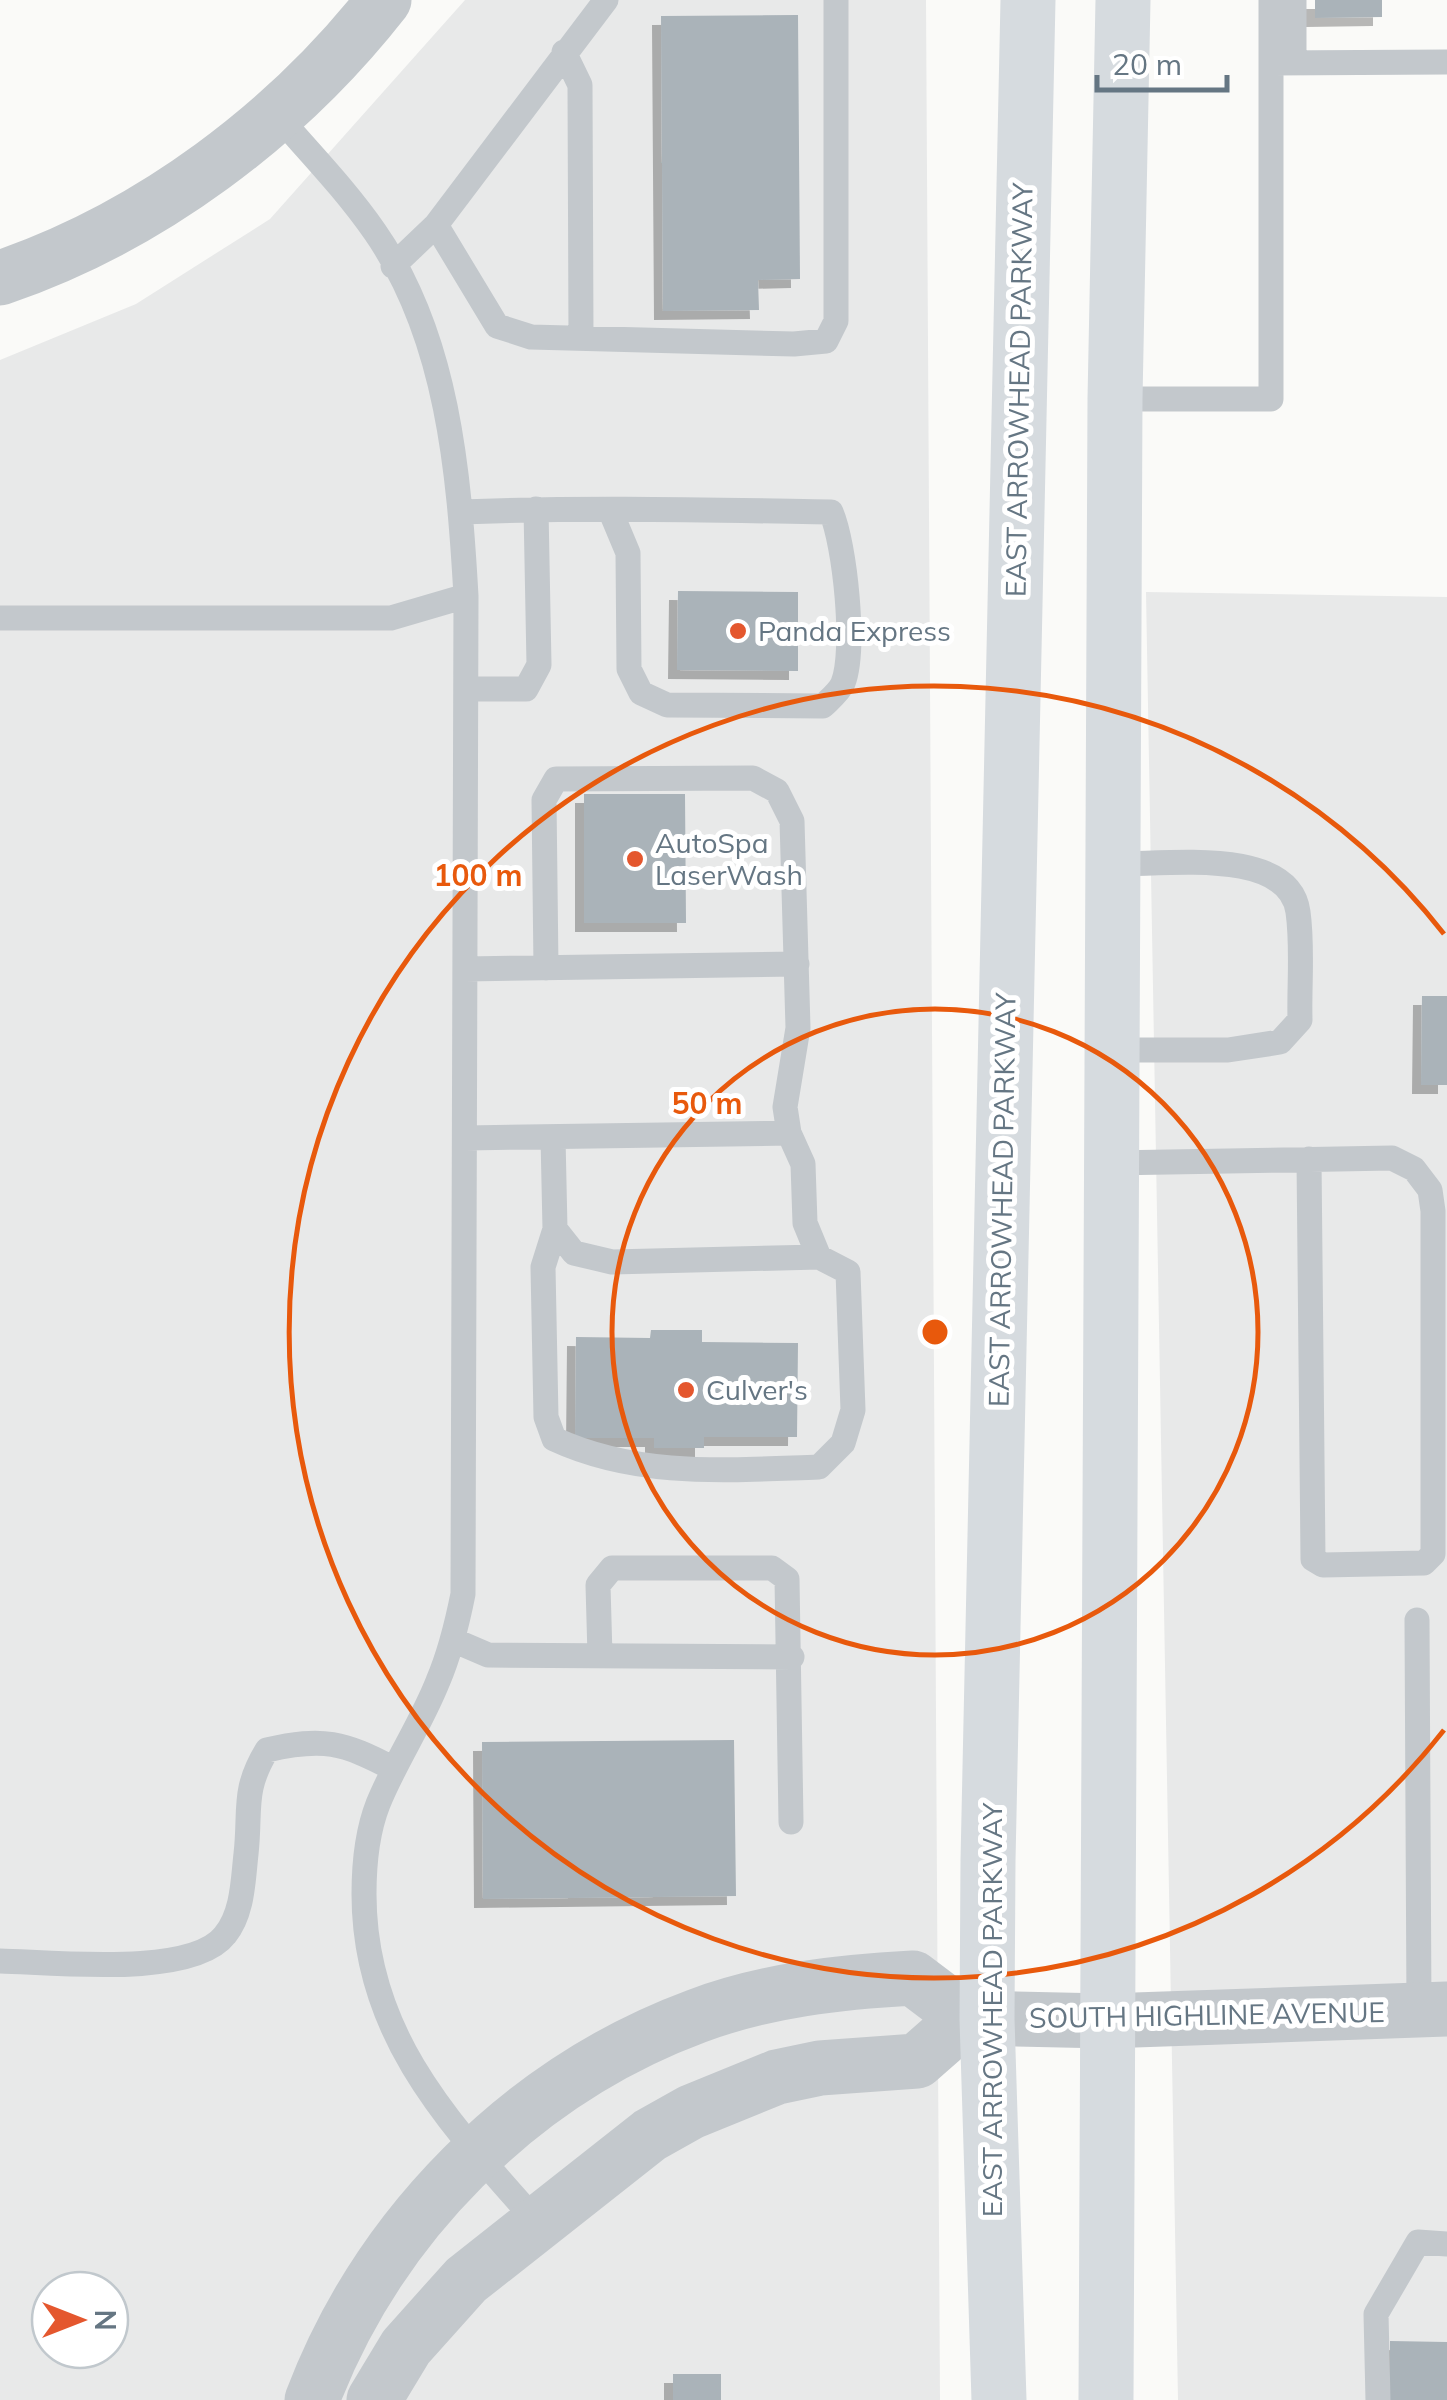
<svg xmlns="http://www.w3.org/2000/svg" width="1447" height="2400" viewBox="0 0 1447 2400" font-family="Mulish,sans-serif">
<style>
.built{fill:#e8e9e9;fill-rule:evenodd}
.building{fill:#aab3b9;filter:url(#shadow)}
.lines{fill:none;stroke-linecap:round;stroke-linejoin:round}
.service{stroke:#c3c8cc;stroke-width:25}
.tertiary{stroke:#c3c8cc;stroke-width:55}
.primary{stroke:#d6dbdf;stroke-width:55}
.ring{fill:none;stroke:#e8590c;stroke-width:5}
.poi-dot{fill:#e4572e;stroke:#fff;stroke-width:4}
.labels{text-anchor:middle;stroke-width:10;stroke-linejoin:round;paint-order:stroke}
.street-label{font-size:28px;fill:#657683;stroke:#fff}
.poi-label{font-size:28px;fill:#657683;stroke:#fff;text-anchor:start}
.centre{fill:#e8590c;stroke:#fff;stroke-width:5}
.ring-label{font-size:30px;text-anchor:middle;font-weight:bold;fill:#e8590c;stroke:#fff;stroke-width:10;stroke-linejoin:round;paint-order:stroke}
</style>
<defs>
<filter id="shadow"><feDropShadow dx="-9" dy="9" stdDeviation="0" flood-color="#0004"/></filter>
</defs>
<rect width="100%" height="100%" fill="#fafaf8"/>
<path class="built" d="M465,0H926L940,2400H0V360L136,304L270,219ZM50,2290H110V2350H50Z
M1146,592L1447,597V2400H1178Z"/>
<path class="building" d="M1315,0H1382V17L1315,18Z
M798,15L800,279L758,280L759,310L663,311L661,16Z
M678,591L798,592V671L677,670Z
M584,794H685L686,923H584Z
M1422,996H1447V1085H1421Z
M651,1330H702V1342L798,1343L797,1437H704V1448H654V1438H575L576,1337L650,1338Z
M734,1740L736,1896L483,1899L482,1742Z
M1390,2341L1447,2342V2400H1390Z
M673,2374H721V2400H673Z"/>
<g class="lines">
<path class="service" d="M1294,0V63
M564,52L580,85L581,338
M1272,63L1447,62
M277,115C310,153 346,190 375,232C448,337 459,473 466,596L463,1594C457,1624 450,1653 438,1681C421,1724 395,1762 378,1804C367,1832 364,1864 364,1894C364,2034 448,2122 536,2221
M436,225L497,326L531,337L794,344L826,341L836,321V0
M393,266L436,225L606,0
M1115,399H1271V0
M461,512C584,507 708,510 831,512C845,544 856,650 843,683C840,691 830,699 823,706L667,705L641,693L629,669L628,553L610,510
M0,618H391L466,596
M466,689H526L539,665L536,509
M546,968L544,800L556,779L753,778L777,791L792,821L798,1028L785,1107L789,1133L803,1164L805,1223L819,1257
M466,969L797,964
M1112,1050H1228L1280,1042L1300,1020C1299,985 1303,947 1298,912C1289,846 1164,865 1114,864
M553,1137L555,1229L574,1253L612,1262L819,1257L848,1272L853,1410L843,1443L819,1467C728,1470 638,1478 554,1439L546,1417L543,1267L555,1229
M466,1138L789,1133
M1110,1163L1392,1158L1414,1169L1430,1190L1433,1211V1554L1424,1563L1323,1565L1313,1559L1309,1159
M1417,1620L1419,2010
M453,1640L488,1655L792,1657
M600,1656L598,1585L612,1568H772L787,1579L791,1822
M0,1961C51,1962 192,1978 225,1935C243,1913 243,1880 246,1854C251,1809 242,1791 267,1750C323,1737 343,1742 394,1769
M1378,2400L1376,2314L1418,2242L1447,2244"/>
<path class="tertiary" d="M0,278C150,227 287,124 384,0
M312,2400C378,2226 521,2081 697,2016C766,1990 840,1982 913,1978L966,2018L1106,2021L1447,2009
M374,2400L406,2347L466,2280L650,2135L691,2112L777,2077L820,2068L917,2061L966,2018"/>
<path class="primary" d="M999,2400L987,2019L988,1861L1028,0
M1106,2400L1115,399L1123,0"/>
</g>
<g class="ring">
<circle cx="935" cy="1332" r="323"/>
<path d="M1444 1730A646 646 0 1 1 1444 934"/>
</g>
<g class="poi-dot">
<circle cx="738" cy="631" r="10"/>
<circle cx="635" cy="859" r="10"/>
<circle cx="686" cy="1390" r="10"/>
</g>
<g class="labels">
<g class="street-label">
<text transform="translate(1019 390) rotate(-89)" y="10">EAST ARROWHEAD PARKWAY</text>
<text transform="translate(1002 1200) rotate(-89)" y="10">EAST ARROWHEAD PARKWAY</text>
<text transform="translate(992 2010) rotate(-90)" y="10">EAST ARROWHEAD PARKWAY</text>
<text transform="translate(1207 2015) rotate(-1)" y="10">SOUTH HIGHLINE AVENUE</text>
</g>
<g class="poi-label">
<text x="758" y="641">Panda Express</text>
<text x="655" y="853">AutoSpa<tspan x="655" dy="32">LaserWash</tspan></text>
<text x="706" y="1400">Culver's</text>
</g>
</g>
<circle cx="935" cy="1332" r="15" class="centre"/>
<g class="ring-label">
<text x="478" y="886">100 m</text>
<text x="707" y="1114">50 m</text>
</g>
<g transform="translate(80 2320) rotate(90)"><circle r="48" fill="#ffffff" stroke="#c1c8cd" stroke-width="2.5"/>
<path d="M0-8L18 38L0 25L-18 38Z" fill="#e4572e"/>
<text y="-15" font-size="28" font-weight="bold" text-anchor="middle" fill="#657683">N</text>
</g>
<path d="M1097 75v15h130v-15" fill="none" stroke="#657683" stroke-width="5"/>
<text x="1112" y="75" font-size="30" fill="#657683" stroke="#ffffff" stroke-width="8" paint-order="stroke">20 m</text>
</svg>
